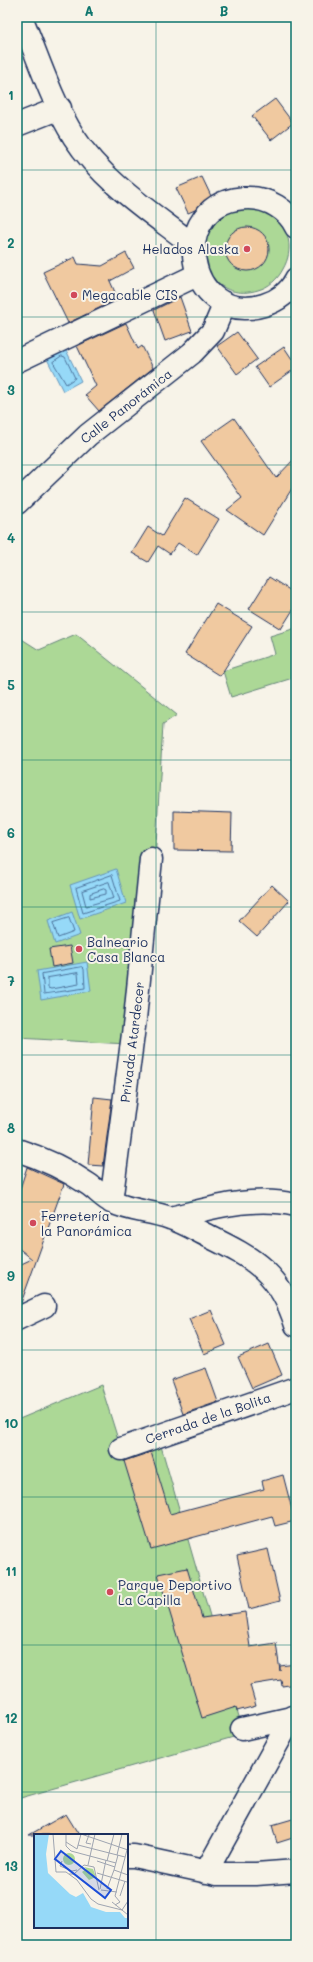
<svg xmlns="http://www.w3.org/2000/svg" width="313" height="1962" viewBox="0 0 313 1962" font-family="Mali,sans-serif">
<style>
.green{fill:#acd896;stroke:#64847a}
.water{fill:#96d9f8;stroke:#6595ba}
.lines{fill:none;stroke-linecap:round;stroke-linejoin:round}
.shore{stroke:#4c739c;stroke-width:1}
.building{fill:#f0c9a0;stroke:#1b2f5e}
.street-casing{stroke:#1b2f5e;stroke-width:25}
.street{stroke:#f7f3e8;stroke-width:22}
.grid{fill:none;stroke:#0f766e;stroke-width:1;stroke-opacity:0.55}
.poi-dot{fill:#d1495b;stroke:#f7f3e8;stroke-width:1.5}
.labels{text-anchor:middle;stroke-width:4;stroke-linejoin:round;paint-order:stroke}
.poi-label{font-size:13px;fill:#1b2f5e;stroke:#f7f3e8;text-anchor:start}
.street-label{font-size:13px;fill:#1b2f5e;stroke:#f7f3e8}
.inset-road{fill:none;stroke:#9fa5b1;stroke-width:1}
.view{fill:#1d4ed8;fill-opacity:0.15;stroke:#1d4ed8;stroke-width:2}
.inset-edge{fill:none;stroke:#1b2f5e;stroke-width:2}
.neatline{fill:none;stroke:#0f766e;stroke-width:1.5}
.grid-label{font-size:13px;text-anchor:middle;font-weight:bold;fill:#0f766e}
</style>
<rect width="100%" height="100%" fill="#f7f3e8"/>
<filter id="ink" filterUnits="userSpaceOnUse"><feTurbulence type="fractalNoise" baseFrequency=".025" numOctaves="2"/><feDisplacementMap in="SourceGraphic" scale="8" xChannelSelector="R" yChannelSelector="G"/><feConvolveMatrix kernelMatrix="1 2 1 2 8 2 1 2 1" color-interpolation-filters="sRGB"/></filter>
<g filter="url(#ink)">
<path class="green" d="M240,208C247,208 255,207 262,209C265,210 269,214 272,216C290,228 294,250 283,269C278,279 269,287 258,290C202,307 180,227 240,208Z
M296,628V677L231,697L223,671L275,654L270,636Z
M76,634L177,715L163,724L154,879L127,1044L17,1038V636L39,650Z
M101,1385L121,1449L161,1446L244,1734L17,1799V1420Z"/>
<path class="water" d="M66,350L81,381L63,391L47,359Z
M116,869L126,903L80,919L70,885Z
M72,912L80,935L55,944L48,921Z
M87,962L91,991L41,1000L37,971Z"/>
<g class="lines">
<path class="shore" d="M62,356L65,357L75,378L66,384L53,362Z
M112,875L120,901L83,913L76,888Z
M109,882L114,898L86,906L82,891Z
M104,889L106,890V894L90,898V894Z
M69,918L74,932L58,938L53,923Z
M82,967L84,969L85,988L44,994L42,974Z
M78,973L79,984L51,989L48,988V978Z"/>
</g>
<path class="building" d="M275,99L293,123L271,140L252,116Z
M202,177L211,196L195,210L188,213L176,188Z
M225 249a22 22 0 1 1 44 0a22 22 0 1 1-44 0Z
M126,253L134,268L110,281L118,299L68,323L43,272L75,257L78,264L102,266Z
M180,297L192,331L165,341L154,310Z
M126,323L138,349L142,346L153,368L99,411L85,395L96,386L77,346Z
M237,332L257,359L237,374L217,346Z
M284,347L296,365V368L269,387L255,367Z
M234,418L276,478L296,457V482L263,535L227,510L242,498L201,441Z
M185,498L219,519L197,555L178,543L170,554L158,546L148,562L132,553L148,527L162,536Z
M269,577L296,594V605L281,629L249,609Z
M216,604L252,626L220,676L185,654Z
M174,811L232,813L231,851L174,850Z
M272,885L289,901L257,937L239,921Z
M70,946L73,963L52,967L49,949Z
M94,1097L112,1099L103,1166L88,1165Z
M27,1167L64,1184L21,1303L17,1305V1266L32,1259L17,1247V1198Z
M211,1310L226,1345L204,1354L189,1319Z
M269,1344L282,1375L252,1388L238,1357Z
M206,1368L218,1402L183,1414L171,1380Z
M151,1452L170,1514L264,1489L262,1481L283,1475L295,1521L275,1526L272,1516L151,1549L124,1461Z
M268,1549L280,1601L249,1609L237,1556Z
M187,1568L202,1618L245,1612L250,1647L276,1643L280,1671V1666L296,1664V1684L282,1686L281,1680L250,1685L256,1706L237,1711L236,1707L202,1718L158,1574Z
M66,1814L79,1835H29Z
M296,1818V1837L277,1843L272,1825Z"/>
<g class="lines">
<g class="street-casing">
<path id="street" d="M21,17C38,57 51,100 74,137C103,182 152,213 193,245
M17,125L60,108
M296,227C288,210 268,198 249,198C163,198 185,329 264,305C277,301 290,292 296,279
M17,361L197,275
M17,503L88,435L192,353L213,331L225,303
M17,1150C42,1158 66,1169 88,1184C96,1189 103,1198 112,1202C130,1211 151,1211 170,1218C183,1222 196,1230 208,1236C255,1259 280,1273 296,1325
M111,1202L135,1019L151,859
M170,1218C212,1208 253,1195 296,1205
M17,1319L44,1306
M121,1449L296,1388
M242,1729L296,1717
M127,1856H134L217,1874H256L296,1871
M206,1872L292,1717"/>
</g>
<use href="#street" class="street"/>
</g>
</g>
<path class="grid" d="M156,17V1945M17,170H296M17,317H296M17,465H296M17,612H296M17,760H296M17,907H296M17,1055H296M17,1202H296M17,1350H296M17,1497H296M17,1645H296M17,1792H296"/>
<g class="poi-dot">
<circle cx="247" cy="249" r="4"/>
<circle cx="74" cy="295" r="4"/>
<circle cx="79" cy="949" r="4"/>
<circle cx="33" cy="1223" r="4"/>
<circle cx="110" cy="1592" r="4"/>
</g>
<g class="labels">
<g class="poi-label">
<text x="239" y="254" text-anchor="end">Helados Alaska</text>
<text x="82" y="300">Megacable CIS</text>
<text x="87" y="947">Balneario<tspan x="87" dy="15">Casa Blanca</tspan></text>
<text x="41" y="1221">Ferretería<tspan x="41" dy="15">la Panorámica</tspan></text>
<text x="118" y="1590">Parque Deportivo<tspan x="118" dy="15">La Capilla</tspan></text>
</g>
<g class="street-label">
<text transform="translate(126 406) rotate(-38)" y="5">Calle Panorámica</text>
<text transform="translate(132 1042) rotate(-83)" y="5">Privada Atardecer</text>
<text transform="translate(208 1418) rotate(-19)" y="5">Cerrada de la Bolita</text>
</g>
</g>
<g transform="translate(34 1834)">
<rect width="94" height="94" fill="#f7f3e8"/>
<path d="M29 25a6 6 0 1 1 12 0a6 6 0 1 1-12 0ZM50,33L59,35L62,43L55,46L48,38L52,35Z" fill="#acd896"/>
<path d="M0,0H15L12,20L14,39L36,60L42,63L49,59L57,73L72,78H86L91,84H94V94H0Z" fill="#96d9f8"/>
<path class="inset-road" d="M19,0L22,38H32L43,46L57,65L64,70L88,76L94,81M32,0V12L37,17L82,29M47,0L94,16M53,0L55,1L52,9L57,10M32,8L43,15L47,0M44,11L91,23M83,21L88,0M84,21L80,36L94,41M28,27L26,32L38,37L43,36M63,27L81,33M73,27L80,0M54,31L61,0M63,39L93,48M35,40H40L50,31L60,33L65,56M94,43V57M66,55L72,26M73,55L80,36M67,56L83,58M86,62L91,47M78,68L88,76L94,67M81,71L86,68L81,62L94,12"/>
<path class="view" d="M27,17L77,56L71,64L21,25Z"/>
<rect width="94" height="94" class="inset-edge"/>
</g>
<rect width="313" height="1962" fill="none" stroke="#f7f3e8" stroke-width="44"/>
<rect x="22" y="22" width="269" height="1918" class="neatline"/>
<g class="grid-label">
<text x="89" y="16">A</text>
<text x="224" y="16">B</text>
<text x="11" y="100">1</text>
<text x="11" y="248">2</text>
<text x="11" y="395">3</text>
<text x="11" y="543">4</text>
<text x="11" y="690">5</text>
<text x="11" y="838">6</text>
<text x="11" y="986">7</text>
<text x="11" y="1133">8</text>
<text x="11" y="1281">9</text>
<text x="11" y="1428">10</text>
<text x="11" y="1576">11</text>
<text x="11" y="1723">12</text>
<text x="11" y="1871">13</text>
</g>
</svg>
